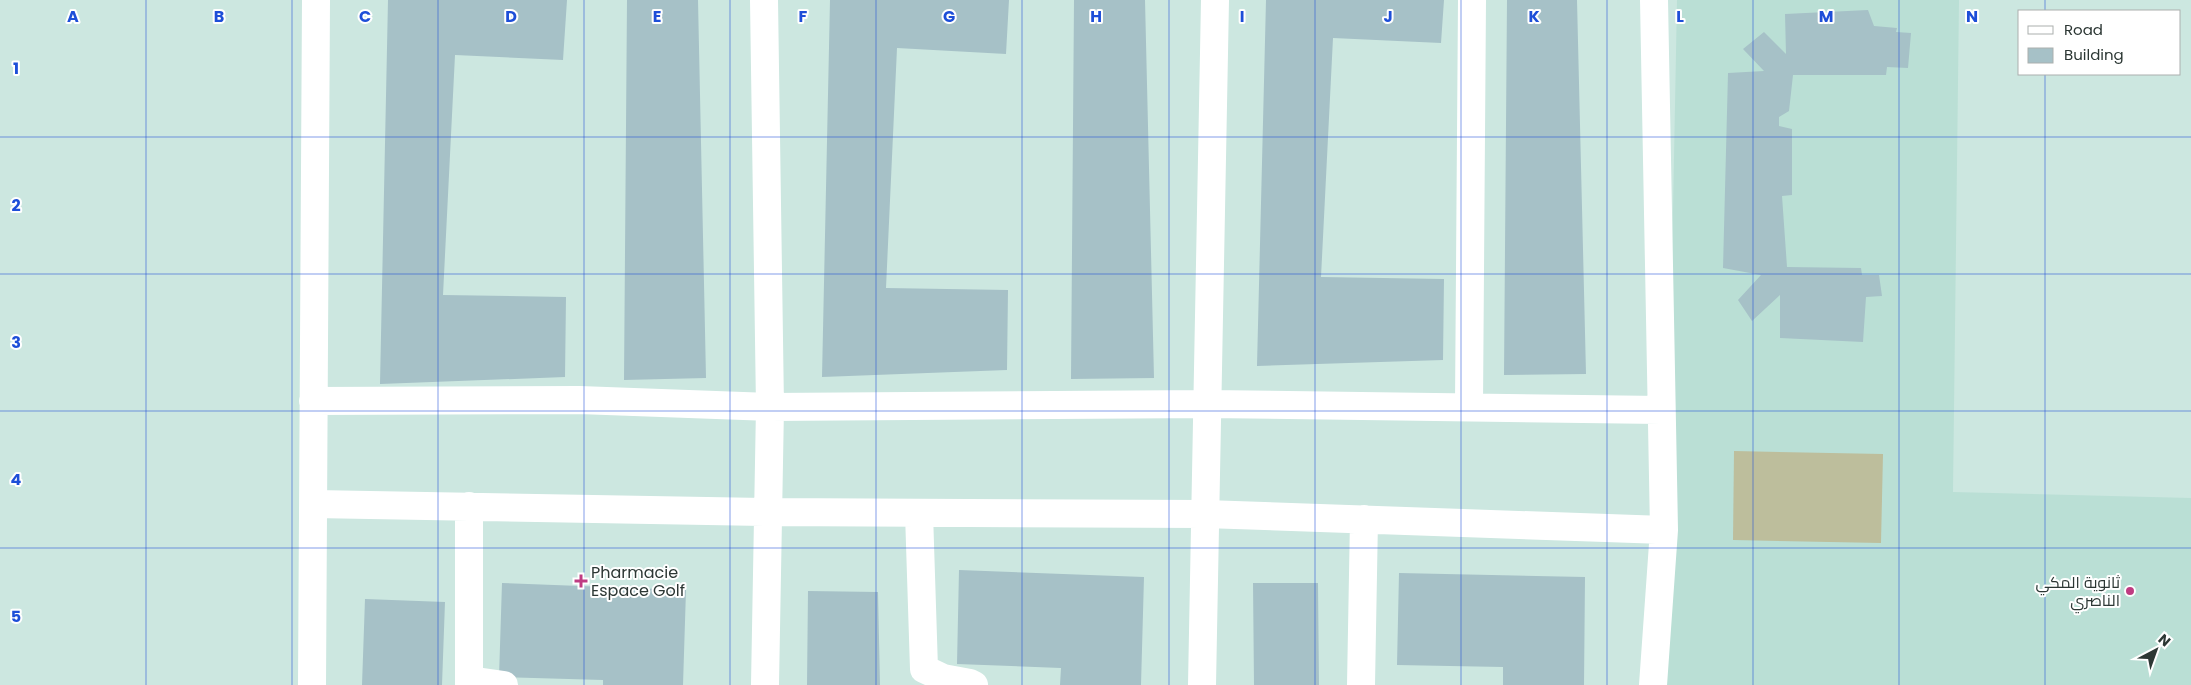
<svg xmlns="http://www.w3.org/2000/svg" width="2191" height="685" viewBox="0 0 2191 685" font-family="Poppins,Cairo,sans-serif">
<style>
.built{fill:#badfd5}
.pitch{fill:#bdbe9c}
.building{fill:#a6c1c7}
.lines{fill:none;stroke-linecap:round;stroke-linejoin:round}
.minor{stroke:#fff;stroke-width:28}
.grid{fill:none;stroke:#1d4ed8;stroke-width:1;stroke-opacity:0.55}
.poi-dot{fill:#bf3c82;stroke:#fff;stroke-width:2}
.labels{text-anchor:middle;stroke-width:4;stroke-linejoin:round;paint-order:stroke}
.poi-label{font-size:16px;fill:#2c3734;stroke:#fff;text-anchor:start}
.grid-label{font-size:16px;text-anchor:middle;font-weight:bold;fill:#1d4ed8;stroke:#fff;stroke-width:4;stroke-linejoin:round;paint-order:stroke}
</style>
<rect width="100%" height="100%" fill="#cce7e0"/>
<path class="built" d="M1677,0H1959L1953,492L2191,498V685H1664Z"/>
<path class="pitch" d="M1734,451L1883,454L1881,543L1733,540Z"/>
<path class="building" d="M388,0H567L563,60L455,55L443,295L566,297L565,377L380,384Z
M627,0H698L706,378L624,380Z
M830,0H1009L1006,54L897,48L886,288L1008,290L1007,370L822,377Z
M1074,0H1145L1154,378L1071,379Z
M1266,0H1444L1441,43L1333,38L1321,277L1444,279L1443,360L1257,366Z
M1507,0H1577L1586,374L1504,375Z
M1868,10L1874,26L1897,28L1896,32L1911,33L1908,68L1887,67L1886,75H1793L1789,111L1779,117V126L1792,129V195L1782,196L1787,267L1861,268L1862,275H1879L1882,296L1866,297L1863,342L1780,338V295L1752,321L1738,300L1761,275L1723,268L1728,73L1764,71L1743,49L1764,32L1786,54L1785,14Z
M959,570L1144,577L1141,685H1060L1061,668L957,664Z
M1399,573L1585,577L1584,685H1503V667L1397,665Z
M502,583L686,590L683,685H603V680L499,677Z
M1253,583H1318L1319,685H1254Z
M808,591L878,592L880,685H807Z
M365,599L445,602L442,685H362Z"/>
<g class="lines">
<path class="minor" d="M764,0L770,407L765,685
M313,401L579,400L770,407L1208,404L1661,410
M1469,405L1472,0
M314,504L768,512L1205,514L1664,530
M469,506V685
M919,513L924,669L943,678L970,683L974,685
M469,680L504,685
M312,685L316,0
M1202,685L1215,0
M1361,685L1364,519
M1653,685L1664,530L1654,0"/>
</g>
<path class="grid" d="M146,0V685M292,0V685M438,0V685M584,0V685M730,0V685M876,0V685M1022,0V685M1169,0V685M1315,0V685M1461,0V685M1607,0V685M1753,0V685M1899,0V685M2045,0V11M2045,74V685M0,137H2191M0,274H2191M0,411H2191M0,548H2191"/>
<g class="poi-dot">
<path d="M578.5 573.5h5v5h5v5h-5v5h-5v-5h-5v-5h5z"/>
<circle cx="2130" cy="591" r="5"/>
</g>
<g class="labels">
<g class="poi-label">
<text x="591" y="578">Pharmacie<tspan x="591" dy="18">Espace Golf</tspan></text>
<text x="2120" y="588" text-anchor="end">ثانوية المكي<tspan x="2120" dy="18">الناصري</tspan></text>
</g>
</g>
<g class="grid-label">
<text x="73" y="22">A</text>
<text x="219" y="22">B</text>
<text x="365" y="22">C</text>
<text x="511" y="22">D</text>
<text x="657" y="22">E</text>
<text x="803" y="22">F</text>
<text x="949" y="22">G</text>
<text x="1096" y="22">H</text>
<text x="1242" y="22">I</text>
<text x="1388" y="22">J</text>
<text x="1534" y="22">K</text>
<text x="1680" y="22">L</text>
<text x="1826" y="22">M</text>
<text x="1972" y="22">N</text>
<text x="16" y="74">1</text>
<text x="16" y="211">2</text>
<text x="16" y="348">3</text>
<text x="16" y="485">4</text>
<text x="16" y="622">5</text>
</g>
<rect x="2018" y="10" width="162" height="65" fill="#ffffff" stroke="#abafae"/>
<rect x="2028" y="26" width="25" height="8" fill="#ffffff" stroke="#abafae"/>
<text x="2064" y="35" font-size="15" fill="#2c3734">Road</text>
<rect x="2028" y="48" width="25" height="15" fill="#a6c1c7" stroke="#abafae"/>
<text x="2064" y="60" font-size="15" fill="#2c3734">Building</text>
<g transform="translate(2156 650) rotate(41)" stroke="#ffffff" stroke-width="4" paint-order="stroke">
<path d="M0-4L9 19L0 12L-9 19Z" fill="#2c3734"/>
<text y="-8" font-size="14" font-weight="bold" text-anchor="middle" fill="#2c3734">N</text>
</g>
</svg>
